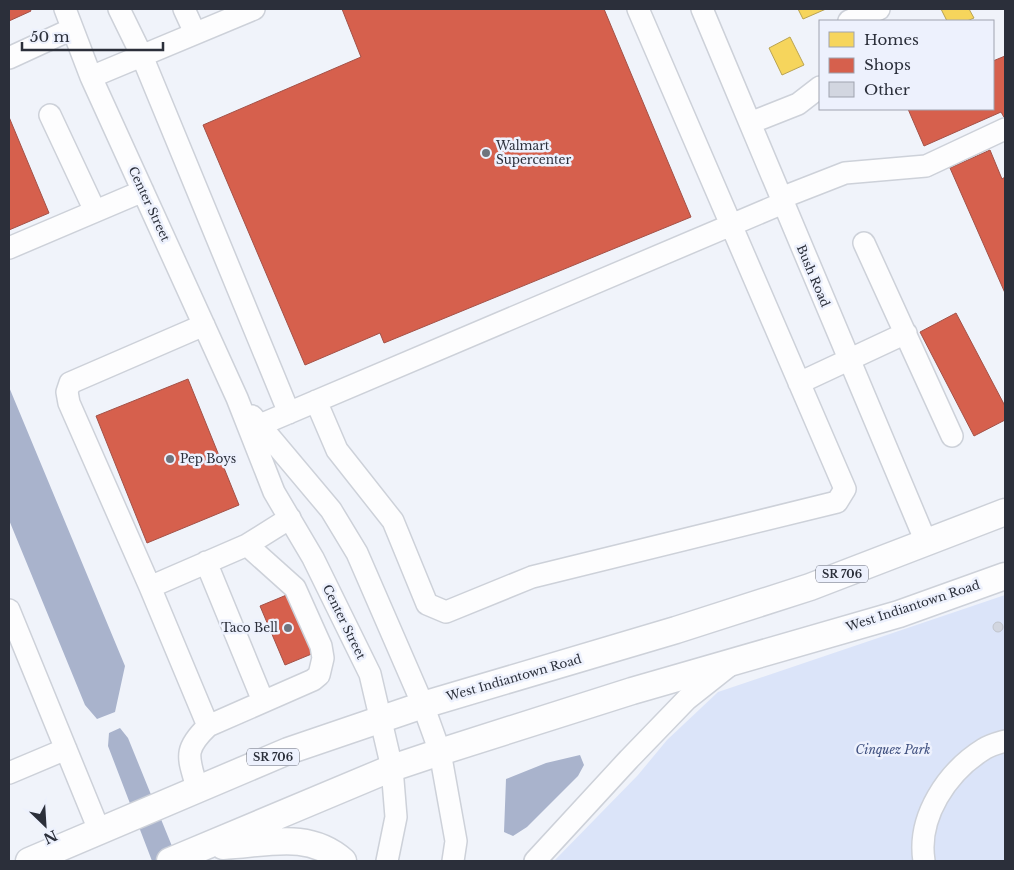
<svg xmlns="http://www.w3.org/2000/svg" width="1014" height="870" viewBox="0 0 1014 870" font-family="'Libre Baskerville',serif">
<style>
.green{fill:#dbe4f9}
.water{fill:#a9b3cc}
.homes{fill:#f6d55c;stroke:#b9a352}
.shops{fill:#d6604d;stroke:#a35147}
.building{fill:#d2d6e0;stroke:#c1c5cd}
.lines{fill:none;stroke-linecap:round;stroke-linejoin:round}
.minor-casing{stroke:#cdd1d9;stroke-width:24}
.major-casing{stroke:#cdd1d9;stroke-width:29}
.minor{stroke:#fdfdfe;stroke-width:21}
.major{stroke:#fdfdfe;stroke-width:26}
.poi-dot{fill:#70747d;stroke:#edf1fd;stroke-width:2}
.labels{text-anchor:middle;stroke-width:5;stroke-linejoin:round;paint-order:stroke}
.shield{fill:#edf1fd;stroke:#656974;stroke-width:1}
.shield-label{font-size:11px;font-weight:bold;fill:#2b2f3a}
.poi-label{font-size:12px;fill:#2b2f3a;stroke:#edf1fd;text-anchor:start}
.street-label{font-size:12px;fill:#2b2f3a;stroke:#edf1fd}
.park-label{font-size:12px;font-style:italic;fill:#405180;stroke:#edf1fd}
</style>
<rect width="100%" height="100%" fill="#f0f3fa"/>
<path class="green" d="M1005,595V861H554L638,775L667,740L718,692Z"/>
<path class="water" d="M9,387L125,666L115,712L97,719L85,705L9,520Z
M120,728L128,738L178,861H152L108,746L109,733Z
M580,755L584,765L578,776L527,827L513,836L504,832L506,779L546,763Z"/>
<path class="homes" d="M798,9H826L803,19Z
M941,9H969L974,18L967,21H947Z
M790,37L804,65L782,75L769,48Z"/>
<path class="shops" d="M9,9H30L31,11L9,21Z
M342,9H604L691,217L384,343L380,333L305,365L203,125L361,57Z
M1005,56V119L1001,112L924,146L908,109H993V61Z
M9,117L49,213L9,230Z
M990,150L1002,179L1005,177V293L950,168Z
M956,313L1005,406V420L974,436L920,332Z
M188,379L239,505L147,543L96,416Z
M289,594L314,653L285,665L260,606Z"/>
<path class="building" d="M993 627a5 5 0 1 1 10 0a5 5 0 1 1-10 0Z"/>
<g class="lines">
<g class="minor-casing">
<path id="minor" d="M65,9L91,77L237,398L274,492L313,558L370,674L392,768L396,817L387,861
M119,9L142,56L289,413
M184,9L195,33
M702,9L926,542
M849,21L879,9
M9,58L72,29
M91,77L254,9
M50,115L95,211
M750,123L798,104L820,87
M781,198L845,173L926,166L1005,129
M864,243L952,436
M9,248L143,191
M799,383L906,333
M316,401L337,450L393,521L427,604L446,612L532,577L837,502L845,489L638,9
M252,416L331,510L357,553L423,705L440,752L456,841L453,861
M260,425L783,203
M206,562L263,701
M150,587L247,545L290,518
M9,610L99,830
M208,726L313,680L319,675L323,658L321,646L295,588L247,545
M9,773L66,749
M197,788C189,758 182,751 208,726L150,587L69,403L67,392L70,383L204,325
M535,861L629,759L687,699L730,665
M924,861C917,817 947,772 984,749C990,745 998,743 1005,741"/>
</g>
<g class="major-casing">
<path id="major" d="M223,846C266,844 308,830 343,861
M29,861L288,751L423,705L676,630L810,587L1005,512
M170,861L392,768L440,752L632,691L899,614L1005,576"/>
</g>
<use href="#minor" class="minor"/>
<use href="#major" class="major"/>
</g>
<g class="poi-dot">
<circle cx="486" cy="153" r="5"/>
<circle cx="170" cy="459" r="5"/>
<circle cx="288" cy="628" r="5"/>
</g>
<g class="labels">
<g class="shield">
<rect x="816" y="565.5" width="52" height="17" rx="4"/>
<rect x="247" y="748.5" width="52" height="17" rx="4"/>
</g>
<g class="shield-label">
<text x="842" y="578">SR 706</text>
<text x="273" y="761">SR 706</text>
</g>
<g class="poi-label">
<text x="496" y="150">Walmart<tspan x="496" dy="14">Supercenter</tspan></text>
<text x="180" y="463">Pep Boys</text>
<text x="278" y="632" text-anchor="end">Taco Bell</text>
</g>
<g class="street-label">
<text transform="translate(149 204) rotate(65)" y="4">Center Street</text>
<text transform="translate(813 276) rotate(67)" y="4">Bush Road</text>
<text transform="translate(913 606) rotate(-18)" y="4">West Indiantown Road</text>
<text transform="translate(344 622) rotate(64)" y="4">Center Street</text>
<text transform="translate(514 678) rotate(-16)" y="4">West Indiantown Road</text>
</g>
<g class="park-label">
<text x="893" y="754">Cinquez Park</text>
</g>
</g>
<rect width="1014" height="870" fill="none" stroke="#2b2f3a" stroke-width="20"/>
<rect x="819" y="20" width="175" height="90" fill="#edf1fd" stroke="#9fa3af"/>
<rect x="829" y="32" width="25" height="15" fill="#f6d55c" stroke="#9fa3af"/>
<text x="864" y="45" font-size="15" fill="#2b2f3a">Homes</text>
<rect x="829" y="58" width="25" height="15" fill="#d6604d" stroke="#9fa3af"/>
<text x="864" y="70" font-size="15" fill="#2b2f3a">Shops</text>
<rect x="829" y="82" width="25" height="15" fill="#d2d6e0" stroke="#9fa3af"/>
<text x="864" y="95" font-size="15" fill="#2b2f3a">Other</text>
<g transform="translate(45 825) rotate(155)" stroke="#edf1fd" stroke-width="4" paint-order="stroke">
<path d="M0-4L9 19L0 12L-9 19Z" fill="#2b2f3a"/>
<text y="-8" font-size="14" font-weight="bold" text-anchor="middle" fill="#2b2f3a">N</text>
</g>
<path d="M22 42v8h141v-8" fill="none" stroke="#2b2f3a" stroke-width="2.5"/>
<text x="30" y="42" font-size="15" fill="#2b2f3a" stroke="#edf1fd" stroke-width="4" paint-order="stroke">50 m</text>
</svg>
